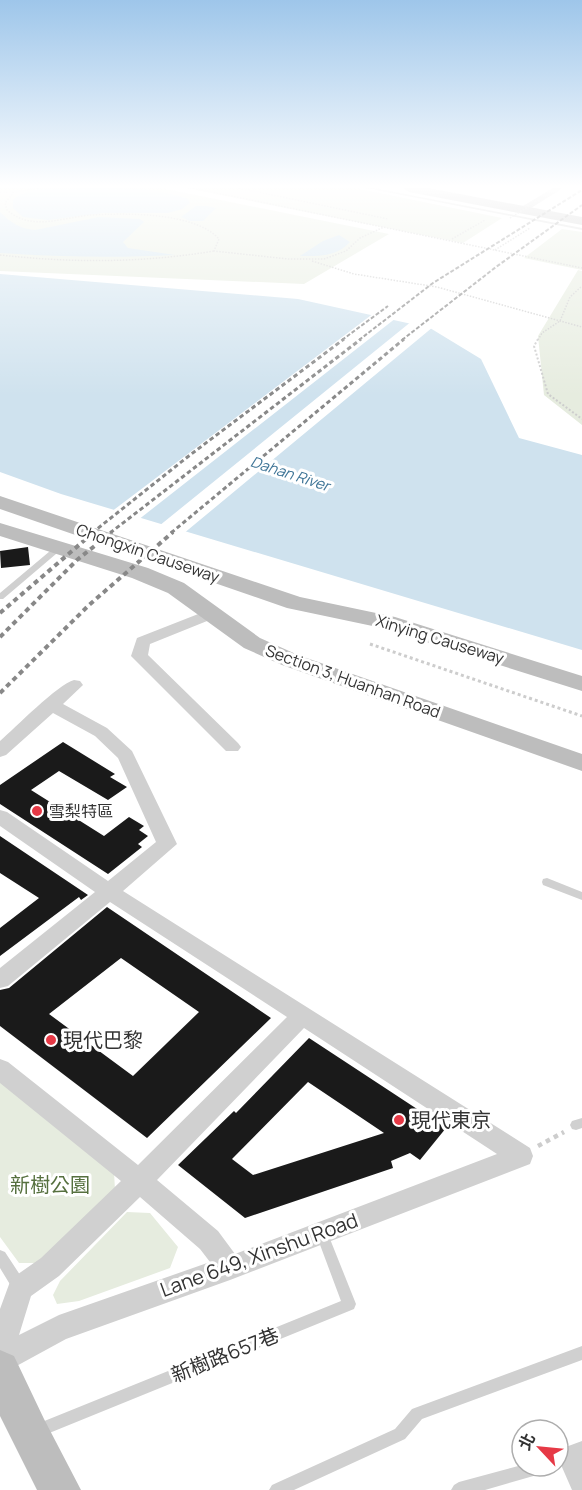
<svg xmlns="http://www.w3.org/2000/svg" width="582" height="1490" viewBox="0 0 582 1490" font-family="Manrope,'Noto Sans TC',sans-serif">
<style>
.green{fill:#e6ecdf}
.water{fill:#cfe2ee}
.pier{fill:#fff}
.building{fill:#1a1a1a;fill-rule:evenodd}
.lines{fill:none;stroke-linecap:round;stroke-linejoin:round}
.path-far3{stroke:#cdcdcd;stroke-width:1.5;stroke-dasharray:1.5 1.5;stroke-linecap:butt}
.path-far2{stroke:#cdcdcd;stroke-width:2;stroke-dasharray:2 2;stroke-linecap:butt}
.path-far1{stroke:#cdcdcd;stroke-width:3;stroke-dasharray:3 3;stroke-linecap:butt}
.path{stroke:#cdcdcd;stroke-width:4.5;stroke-dasharray:4.5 4.5;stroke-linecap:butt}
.lane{fill:#d0d0d0;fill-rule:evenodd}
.street{fill:#d0d0d0;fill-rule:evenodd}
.secondary{fill:#bdbdbd;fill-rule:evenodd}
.rail-far2{stroke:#888;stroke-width:2;stroke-dasharray:4 2;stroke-linecap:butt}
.rail-far1{stroke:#888;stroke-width:3;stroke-dasharray:4.5 3;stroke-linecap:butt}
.rail{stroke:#888;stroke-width:4;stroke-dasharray:5 4;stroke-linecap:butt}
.path-bridge{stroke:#cdcdcd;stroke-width:1.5;stroke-dasharray:1.5 1.5;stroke-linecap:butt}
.poi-dot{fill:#e63946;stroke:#fff;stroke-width:2}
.labels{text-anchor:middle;stroke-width:6;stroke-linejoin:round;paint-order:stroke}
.far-water-label{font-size:15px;font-style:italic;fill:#3f7597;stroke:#fff}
.street-label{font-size:16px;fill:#333;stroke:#fff}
.poi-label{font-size:16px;fill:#333;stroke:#fff;text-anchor:start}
.near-poi-label{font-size:20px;fill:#333;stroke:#fff;text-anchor:start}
.near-park-label{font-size:20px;fill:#56703f;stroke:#fff}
.near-street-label{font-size:20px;fill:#333;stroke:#fff}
</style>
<rect width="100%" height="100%" fill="#fff"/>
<path class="green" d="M0,188H161L389,234L304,284L0,271Z
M185,188H355L502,218L463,243Z
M562,229L582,232V270L524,258Z
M578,270L582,271V425L544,395L538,336Z
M0,1082L114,1172L115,1190L38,1263H19L0,1237Z
M127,1212L150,1213L178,1247L170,1268L79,1301L57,1304L53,1295L60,1281Z"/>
<path class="water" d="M80,188C117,188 153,186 188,199L190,203L182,209L168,213H103L48,220L23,217L13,208V200C28,185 59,189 80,188Z
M196,206H207L216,208L203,221H190L181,217Z
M0,212C10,222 20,229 35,230L99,217L140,219L144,222L123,242L128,248L175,255C116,258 59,257 0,253Z
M339,235L350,242C336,257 320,256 300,256L323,241Z
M0,274L298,299L430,328L481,359L519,438L582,455V650L61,494L0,472Z"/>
<path class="pier" d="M374,313L396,318L138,520L111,512Z
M412,321L433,327L183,534L159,526Z"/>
<path class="building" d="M28,547L30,565L1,568L0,551Z
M63,742L115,774L110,777L127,787L108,800L59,771L31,790L104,836L129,817L144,826L139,830L148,836L138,844L142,847L108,874L0,804V785Z
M0,836L88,895L81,900L79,897L0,956V928L39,898L0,873Z
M107,907L271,1018L147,1138L0,1026V990L9,988ZM121,958L199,1012L133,1076L49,1014Z
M309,1038L446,1128L420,1160L410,1153L391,1161L393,1168L245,1218L178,1165L234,1111L236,1113ZM308,1082L384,1133L253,1175L232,1159Z"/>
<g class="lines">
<path class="path-far3" d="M38,188L14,192L5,203L7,210C32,232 63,217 91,215C125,213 195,212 219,239L214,251L288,259H324L346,251L360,238L384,227
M193,188L582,268
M239,188L388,219
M0,192H13
M452,239L485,220
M495,250L530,228
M0,255C72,263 142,263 214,251
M312,261L354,274L437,287L582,327
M538,340L542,333L560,321L570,297L582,286"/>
<path class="path-far2" d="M538,339L534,346L548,394L582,419"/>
<path class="path-far1" d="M370,644L582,716"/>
<path class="path" d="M538,1146L564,1132"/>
<path class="lane" d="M366,188H374L582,228V230Z
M56,546H59L63,548L3,599H0V593Z
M547,878L582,892V900L543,885L542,882L543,879Z
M582,1118V1128L576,1130L572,1129L570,1125L572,1121Z
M322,1228L327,1230L328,1234L356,1304L354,1309L37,1438L32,1436L30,1431L32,1426L341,1301L316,1234L317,1230Z
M0,1250L5,1252L24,1281L26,1286L24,1291L19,1292L14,1291L0,1268Z
M582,1346V1360L422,1419L405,1439L294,1490H269L272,1485L395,1429L412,1409Z
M522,1465V1466H551L549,1471L544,1473L485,1490H451L454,1485L459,1482Z"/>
<path class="street" d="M553,188H563L531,208L523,206Z
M211,609L217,611L219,614L217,617L150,644L148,655L238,743L241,747L238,751H226L131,656L137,638Z
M74,680L80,681L83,685L63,704L107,728L132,751L177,844L123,891L530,1148L533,1156L530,1164L230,1280L66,1339L0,1375V1309L11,1279L41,1258L121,1181L0,1083V1059L8,1062L138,1165L287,1017L110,902L8,986L0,988V968L95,892L0,826V810L7,812L108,881L156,842L118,758L95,736L53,713L6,755L0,757V741C15,728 58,684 74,680ZM304,1028L497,1154L235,1254L218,1231L157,1180ZM140,1197L200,1249L210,1262L59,1315L19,1335L31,1296L59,1276Z
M582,1441V1490H572L558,1458L563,1448Z"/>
<path class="secondary" d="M403,188H428L582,217V225L409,192Z
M0,496L300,597L395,617L582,676V691L382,628L287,608L0,509Z
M0,523L148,568L184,583L260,638L298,655L582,754V771L282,665L244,648L168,593L132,578L0,536Z
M0,1350L14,1356L44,1419L81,1490H37L0,1416Z"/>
<path class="rail-far2" d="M342,340L388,306
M359,340L433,283L582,190
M402,340L496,267L582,205"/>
<path class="rail-far1" d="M92,533L190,455L344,339
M110,533L361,339
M171,533L404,339"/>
<path class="rail" d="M0,613L94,532
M0,637L77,560L112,532
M0,693L89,605L173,532"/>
<path class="path-bridge" d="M510,218L533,204"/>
</g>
<linearGradient id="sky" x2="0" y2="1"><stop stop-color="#9ec6ea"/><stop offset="0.47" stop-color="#fff"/><stop offset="1" stop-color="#fff" stop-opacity="0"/></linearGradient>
<rect width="582" height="396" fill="url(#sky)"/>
<g class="poi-dot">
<circle cx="37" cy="811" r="6"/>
<circle cx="51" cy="1040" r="6"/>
<circle cx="399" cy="1120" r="6"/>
</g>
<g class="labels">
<g class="far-water-label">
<text transform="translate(290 474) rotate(18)" y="5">Dahan River</text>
</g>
<g class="street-label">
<text transform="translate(148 553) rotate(19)" y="6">Chongxin Causeway</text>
<text transform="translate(440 639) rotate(17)" y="6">Xinying Causeway</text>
<text transform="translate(353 681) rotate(20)" y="6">Section 3, Huanhan Road</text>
</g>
<g class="poi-label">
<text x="49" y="817">雪梨特區</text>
</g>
<g class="near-poi-label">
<text x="63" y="1047">現代巴黎</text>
<text x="411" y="1127">現代東京</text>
</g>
<g class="near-park-label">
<text x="50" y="1192">新樹公園</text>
</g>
<g class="near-street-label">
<text transform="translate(259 1255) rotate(-20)" y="7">Lane 649, Xinshu Road</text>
<text transform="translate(225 1355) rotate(-22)" y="7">新樹路657巷</text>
</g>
</g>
<g transform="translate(540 1448) rotate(296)"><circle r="28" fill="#ffffff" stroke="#adadad" stroke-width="1.5"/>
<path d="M0-4.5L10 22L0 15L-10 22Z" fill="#e63946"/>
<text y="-9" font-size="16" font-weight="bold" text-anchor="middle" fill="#333333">北</text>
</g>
</svg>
